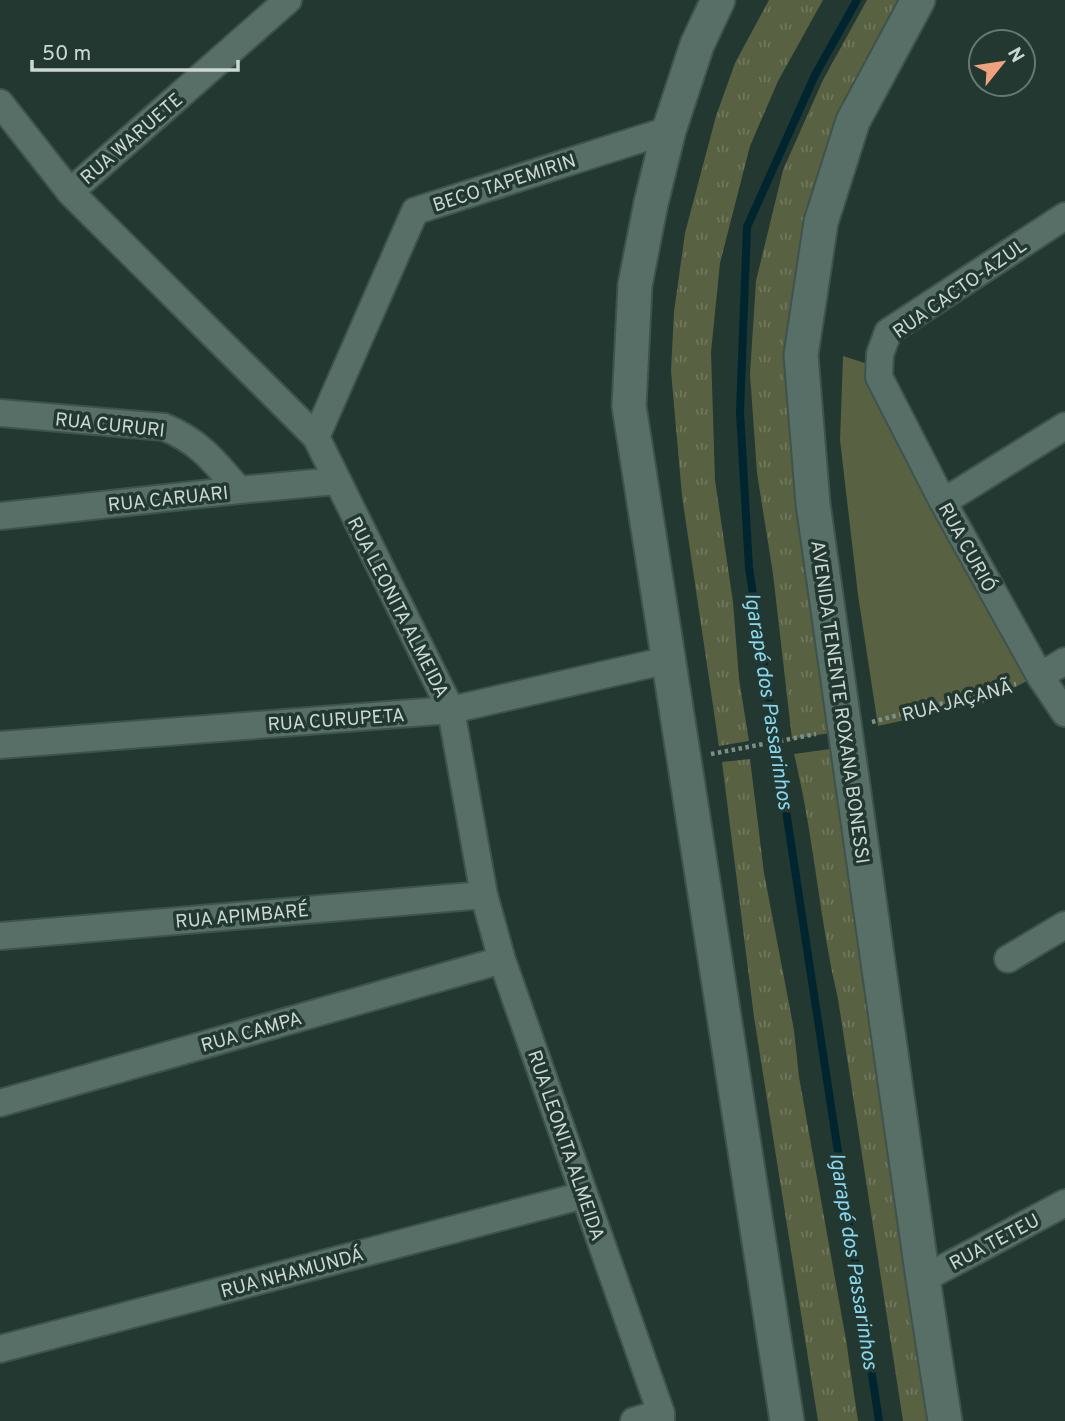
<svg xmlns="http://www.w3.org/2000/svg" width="1065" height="1421" viewBox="0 0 1065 1421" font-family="Overpass,sans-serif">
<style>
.grass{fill:url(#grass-tufts)}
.park{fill:#596143}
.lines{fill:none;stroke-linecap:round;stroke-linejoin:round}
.stream{stroke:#01252f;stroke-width:8}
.minor-casing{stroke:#3f534d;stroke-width:30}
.tertiary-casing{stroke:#3f534d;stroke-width:37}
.path{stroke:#7e8f89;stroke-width:4.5;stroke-dasharray:3.5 3.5;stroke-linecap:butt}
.minor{stroke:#576f66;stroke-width:26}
.tertiary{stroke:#576f66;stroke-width:33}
.labels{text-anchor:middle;stroke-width:7;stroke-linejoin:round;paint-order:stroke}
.street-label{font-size:19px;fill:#cbd8d3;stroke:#223831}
.water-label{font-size:21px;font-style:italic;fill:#88d6f0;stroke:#223831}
</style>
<defs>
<pattern id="grass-tufts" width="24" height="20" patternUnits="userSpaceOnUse" patternTransform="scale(1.75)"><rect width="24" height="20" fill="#596143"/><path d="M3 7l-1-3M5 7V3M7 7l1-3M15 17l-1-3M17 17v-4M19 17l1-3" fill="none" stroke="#70775d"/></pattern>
</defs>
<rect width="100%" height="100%" fill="#223831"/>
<path class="grass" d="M769,0H823L778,81L750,146L720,263L711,352L715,480L733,602L739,679L749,741L719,746L682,496L671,371L674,312L685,233L716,116L735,63Z
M867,0H910L803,278L830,733L792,739L773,574L757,473L750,374L756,281L783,170L823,80Z
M830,749L871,994L932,1421H903L838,999C819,919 814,835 794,754Z
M750,759L764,873L794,1030L799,1077L846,1340L858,1421H818L754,1017L722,762Z"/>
<path class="park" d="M843,356L868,364L1029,680L983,703L878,726L858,595L840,440Z"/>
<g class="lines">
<path class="stream" d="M857,0L815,75L747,227L740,412L749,568L879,1421"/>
<g class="minor-casing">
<path id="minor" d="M0,103L70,192L316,437L451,710L484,895L502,960L661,1413V1421
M70,192L288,0
M1065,216L888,332L880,354L879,377L943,502L1040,676L1065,713
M0,413L164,427C199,441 215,462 239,490
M316,437L415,211L669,130
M943,502L1065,426
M0,516L239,490L336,481
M1040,676L1065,661
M0,745L451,710L668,660
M0,936L484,895
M1008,959L1065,925
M0,1103L502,960
M923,1279L1065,1203
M0,1349L584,1195
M634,1421L661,1413"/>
</g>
<g class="tertiary-casing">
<path id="tertiary" d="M718,0L697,45L669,130L651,203L635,285L629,406L787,1421
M918,0L853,121L821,222L801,355L813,504L923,1279L945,1421"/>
</g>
<path class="path" d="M872,722L1016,684
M711,754L816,734"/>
<use href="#minor" class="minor"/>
<use href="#tertiary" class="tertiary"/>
</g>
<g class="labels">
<g class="street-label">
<text transform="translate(131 138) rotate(-41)" y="7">RUA WARUETE</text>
<text transform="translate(504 182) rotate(-18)" y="7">BECO TAPEMIRIN</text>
<text transform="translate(959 288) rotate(-35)" y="7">RUA CACTO-AZUL</text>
<text transform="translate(110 424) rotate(6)" y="7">RUA CURURI</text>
<text transform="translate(168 498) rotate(-6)" y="7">RUA CARUARI</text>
<text transform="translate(968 547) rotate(61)" y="7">RUA CURIÓ</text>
<text transform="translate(399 607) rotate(63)" y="7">RUA LEONITA ALMEIDA</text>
<text transform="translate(957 700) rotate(-15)" y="7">RUA JAÇANÃ</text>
<text transform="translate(841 702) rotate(82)" y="7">AVENIDA TENENTE ROXANA BONESSI</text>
<text transform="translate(336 719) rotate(-4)" y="7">RUA CURUPETA</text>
<text transform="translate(242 915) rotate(-5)" y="7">RUA APIMBARÉ</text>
<text transform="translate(251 1031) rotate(-16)" y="7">RUA CAMPA</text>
<text transform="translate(567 1145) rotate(71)" y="7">RUA LEONITA ALMEIDA</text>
<text transform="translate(994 1241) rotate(-28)" y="7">RUA TETEU</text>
<text transform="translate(292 1272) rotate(-15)" y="7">RUA NHAMUNDÁ</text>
</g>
<g class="water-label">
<text transform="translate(769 701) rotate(81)" y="7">Igarapé dos Passarinhos</text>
<text transform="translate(854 1261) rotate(81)" y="7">Igarapé dos Passarinhos</text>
</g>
</g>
<g transform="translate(1002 63) rotate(60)"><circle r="33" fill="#223831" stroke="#667872" stroke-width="2"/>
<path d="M0-5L12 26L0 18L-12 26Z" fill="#f1a17c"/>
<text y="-10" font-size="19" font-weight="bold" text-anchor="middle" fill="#cbd8d3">N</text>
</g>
<path d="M32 60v10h206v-10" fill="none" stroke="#cbd8d3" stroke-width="3.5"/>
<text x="42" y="60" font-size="21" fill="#cbd8d3" stroke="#223831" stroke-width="5" paint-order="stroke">50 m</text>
</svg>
